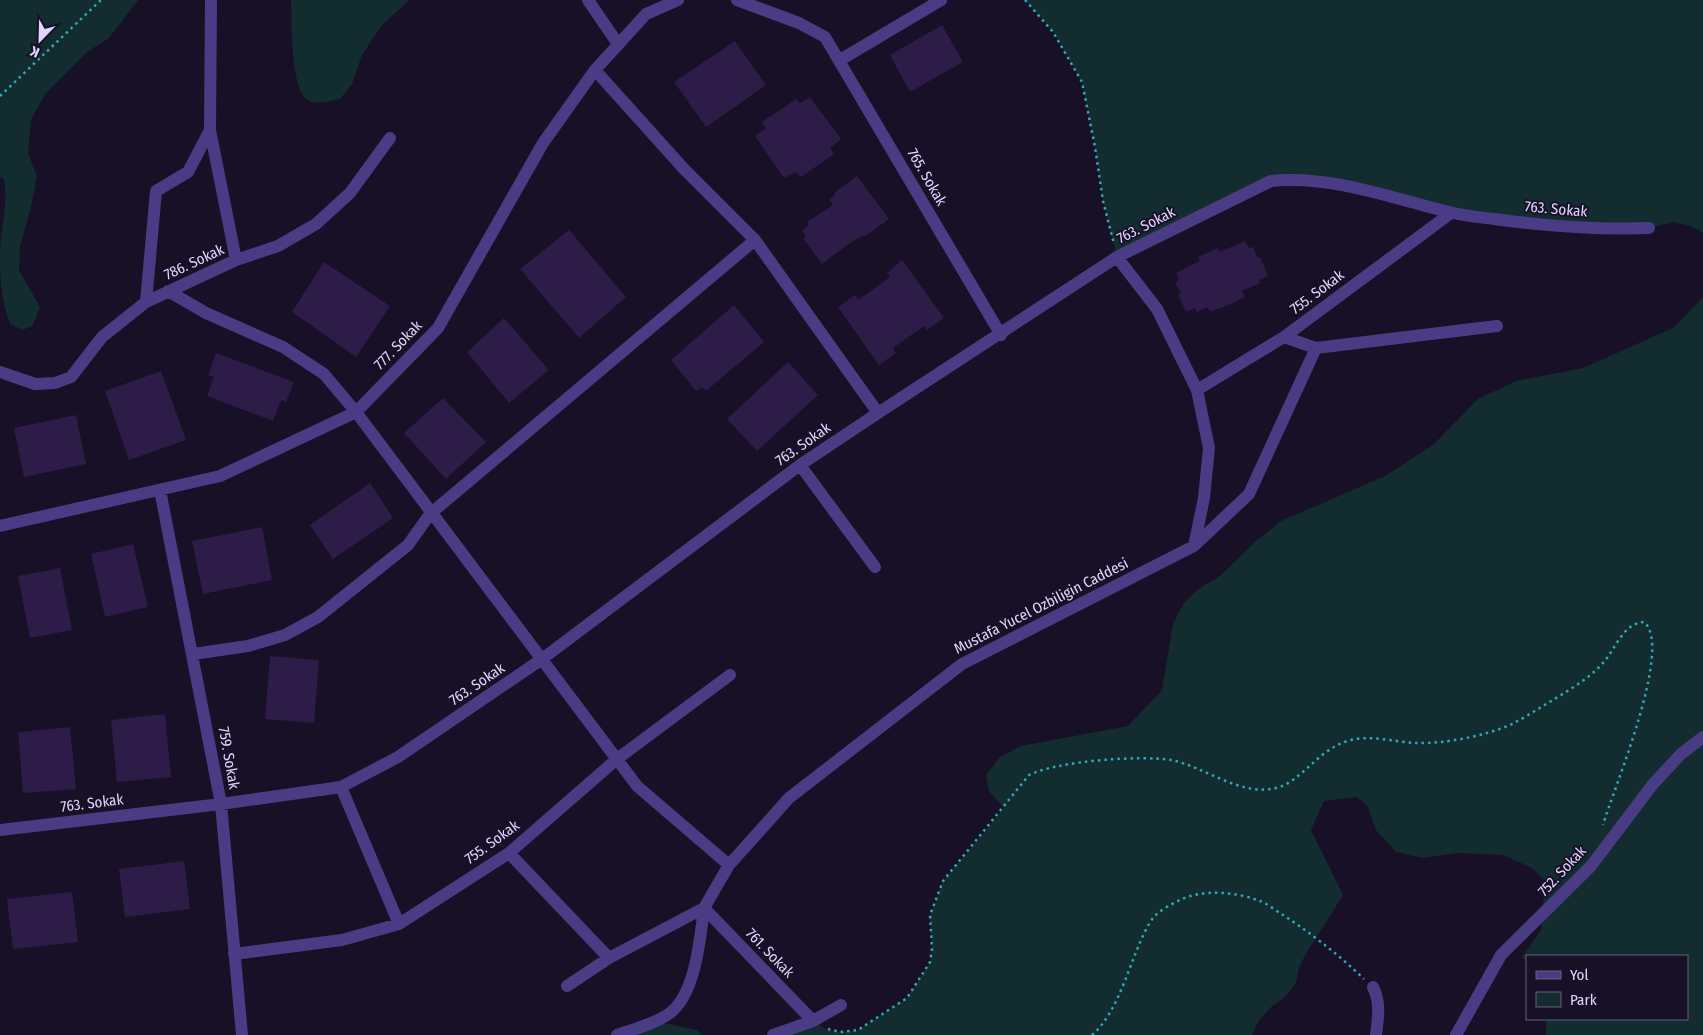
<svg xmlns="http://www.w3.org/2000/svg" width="1703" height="1035" viewBox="0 0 1703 1035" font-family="'Fira Sans Condensed',sans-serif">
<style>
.green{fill:#132c30}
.building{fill:#2c1c47}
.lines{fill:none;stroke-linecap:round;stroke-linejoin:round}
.path{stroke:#32a8b6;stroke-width:2.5;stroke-dasharray:2.5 4;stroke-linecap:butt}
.minor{stroke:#4a3c84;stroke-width:12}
.labels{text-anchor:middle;stroke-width:4;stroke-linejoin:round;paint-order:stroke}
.street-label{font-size:15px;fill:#e1d5fe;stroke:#171026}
</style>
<rect width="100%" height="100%" fill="#171026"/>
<path class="green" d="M0,0H138L109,38L87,52L45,94L31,120L28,153L37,176L32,203L20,247L19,270L40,307L33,325L23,330L10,324C0,296 0,277 0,248C2,222 8,205 4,179L0,177Z
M291,0H410L382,25L362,55L352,84L340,99C330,101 314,106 306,99C290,84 292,22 291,0Z
M1025,0H1703V233L1691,226L1673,222L1649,228L1526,223L1397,198L1271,181L1117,257L1103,201L1095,147L1082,82L1053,32Z
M1703,297V1035H1546V1019H1687V956H1527V963L1522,957L1541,930L1545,881L1532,868L1503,855L1457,853L1423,858L1396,852L1376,830L1368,807L1357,797L1324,801L1311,830L1343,895L1307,952L1299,967L1296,983L1285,997L1271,1007L1259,1020L1252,1035H773L813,1021L825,1029L840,1032L858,1030L907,998L930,962L932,949L930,915L943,881L1004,808L989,791L986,775L1000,757L1021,746L1128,726L1162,690L1173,624L1184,603L1198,589L1220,576L1255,542L1281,521L1385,476L1433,445L1478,399L1516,381L1583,368L1673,328Z
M655,1021L697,1030L702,1035H617Z"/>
<path class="building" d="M942,25L963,62L910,92L890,55Z
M735,41L766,85L706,127L674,82Z
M810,97L841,139L830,148L834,154L801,177L796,172L784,178L755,136L766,128L762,122L796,99L800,103Z
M857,176L889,219L864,237L863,235L847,245L822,264L803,238L806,236L802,230L809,225L807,222L833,205L829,200L835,195L834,193Z
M569,230L626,297L579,338L520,269Z
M1245,241L1249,248L1253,247L1258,258L1260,257L1268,276L1259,280L1260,283L1242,291L1245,297L1231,304L1210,312L1207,307L1197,312L1195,308L1186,312L1178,295L1181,294L1175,282L1179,280L1176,273L1200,261L1198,257L1218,248L1220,252Z
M902,260L944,318L927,330L924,326L893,348L896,353L879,365L838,307L855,295L858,300L890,277L887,273Z
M324,262L390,306L356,357L292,312Z
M734,305L764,342L706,391L702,387L696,391L671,360Z
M504,318L549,370L509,403L467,352Z
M216,353L294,382L286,402L281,400L273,421L207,396L214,377L208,375Z
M788,362L818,395L757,451L727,419Z
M161,371L186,440L129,460L105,391Z
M443,398L486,442L446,479L404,433Z
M76,415L86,464L24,477L14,428Z
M370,483L393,518L333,559L310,525Z
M262,527L272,580L203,594L192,541Z
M133,544L148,607L105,617L91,554Z
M60,568L72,630L30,638L18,576Z
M270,656L319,660L314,723L265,719Z
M165,714L171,777L117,782L111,720Z
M70,727L76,789L23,793L18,732Z
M184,861L190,909L125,917L119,869Z
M72,892L78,942L13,949L7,899Z"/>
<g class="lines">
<path class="path" d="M1025,0L1053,32L1082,82L1095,147L1103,201L1114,244
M0,96L101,0
M828,1029L840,1032L858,1030L907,998L930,962L932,949L930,915L943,881L1029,775C1058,761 1138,755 1171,760C1203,766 1241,797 1276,788C1302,782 1318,748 1351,740C1372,735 1395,742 1416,743C1443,744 1486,736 1512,724C1524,718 1536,710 1548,703C1567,691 1588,680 1603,663C1615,650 1623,623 1644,622C1674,647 1613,790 1603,825
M1092,1035C1121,1010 1130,957 1149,924C1156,911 1170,905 1182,899C1205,889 1237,892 1260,901C1268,904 1276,911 1283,915C1312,934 1339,955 1364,979"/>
<path class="minor" d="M211,0L210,130L236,260
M588,0L618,44
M737,0L799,23L825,37L1001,335
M840,60L941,0
M595,70L684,169L755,240L878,413
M1117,257L1157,309L1197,390L1209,448L1204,498L1194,546
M168,291L206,313L283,347L324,374L356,412L637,786L729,865
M146,302L156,191L188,172L210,130
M1316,348L1497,326
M0,372L35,384L55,383L71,377L102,337L146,302L236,260L278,246L316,224L350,193L390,138
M1197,390L1284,337L1451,213
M800,465L875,567
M160,490L221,804L242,1035
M0,526L220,476L356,412L438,328L543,143L595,70L646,14L678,0
M193,654L248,646L285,635L318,617L408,545L430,514L755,240
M341,787L399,924
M0,830L221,804L341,787L398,757L542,659L800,465L878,413L1117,257L1271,181C1332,175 1390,198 1449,212C1464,216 1479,217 1494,219C1546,226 1597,230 1649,228
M509,853L609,958
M704,908L813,1021
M234,954L342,940L399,924L509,853L617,759L730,675
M567,986L609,958L704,908L729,865L789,798L962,664L1194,546L1249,494L1316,348L1284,337
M1373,987C1381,1003 1378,1018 1376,1035
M617,1035C634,1029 655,1024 670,1013C696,993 700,938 704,908
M773,1035L813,1021L841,1005
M1456,1035L1501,955L1591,866L1653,784L1681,754L1703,737"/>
</g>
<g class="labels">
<g class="street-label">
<text transform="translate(927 177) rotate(60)" y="5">765. Sokak</text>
<text transform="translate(1556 209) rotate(5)" y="5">763. Sokak</text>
<text transform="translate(1146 225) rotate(-27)" y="5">763. Sokak</text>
<text transform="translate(194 262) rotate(-25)" y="5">786. Sokak</text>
<text transform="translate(1317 292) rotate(-37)" y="5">755. Sokak</text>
<text transform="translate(398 345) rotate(-46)" y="5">777. Sokak</text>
<text transform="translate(803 444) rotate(-35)" y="5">763. Sokak</text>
<text transform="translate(1041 606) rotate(-27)" y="5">Mustafa Yucel Ozbiligin Caddesi</text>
<text transform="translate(477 684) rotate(-34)" y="5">763. Sokak</text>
<text transform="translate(229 758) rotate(80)" y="5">759. Sokak</text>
<text transform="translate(92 803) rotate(-7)" y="5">763. Sokak</text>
<text transform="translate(492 842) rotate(-36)" y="5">755. Sokak</text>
<text transform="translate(1562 871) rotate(-47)" y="5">752. Sokak</text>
<text transform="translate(770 953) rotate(46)" y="5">761. Sokak</text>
</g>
</g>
<rect x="1526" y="955" width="162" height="65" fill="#171026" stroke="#685f7c"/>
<rect x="1536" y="971" width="25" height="8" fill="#4a3c84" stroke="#685f7c"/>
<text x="1570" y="980" font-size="15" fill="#e1d5fe">Yol</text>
<rect x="1536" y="992" width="25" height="15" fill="#132c30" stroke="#685f7c"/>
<text x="1570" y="1005" font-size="15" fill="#e1d5fe">Park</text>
<g transform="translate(40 40) rotate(203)" stroke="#171026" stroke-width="4" paint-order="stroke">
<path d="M0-4L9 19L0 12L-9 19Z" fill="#e1d5fe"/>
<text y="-8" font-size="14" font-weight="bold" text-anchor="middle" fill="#e1d5fe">K</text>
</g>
</svg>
